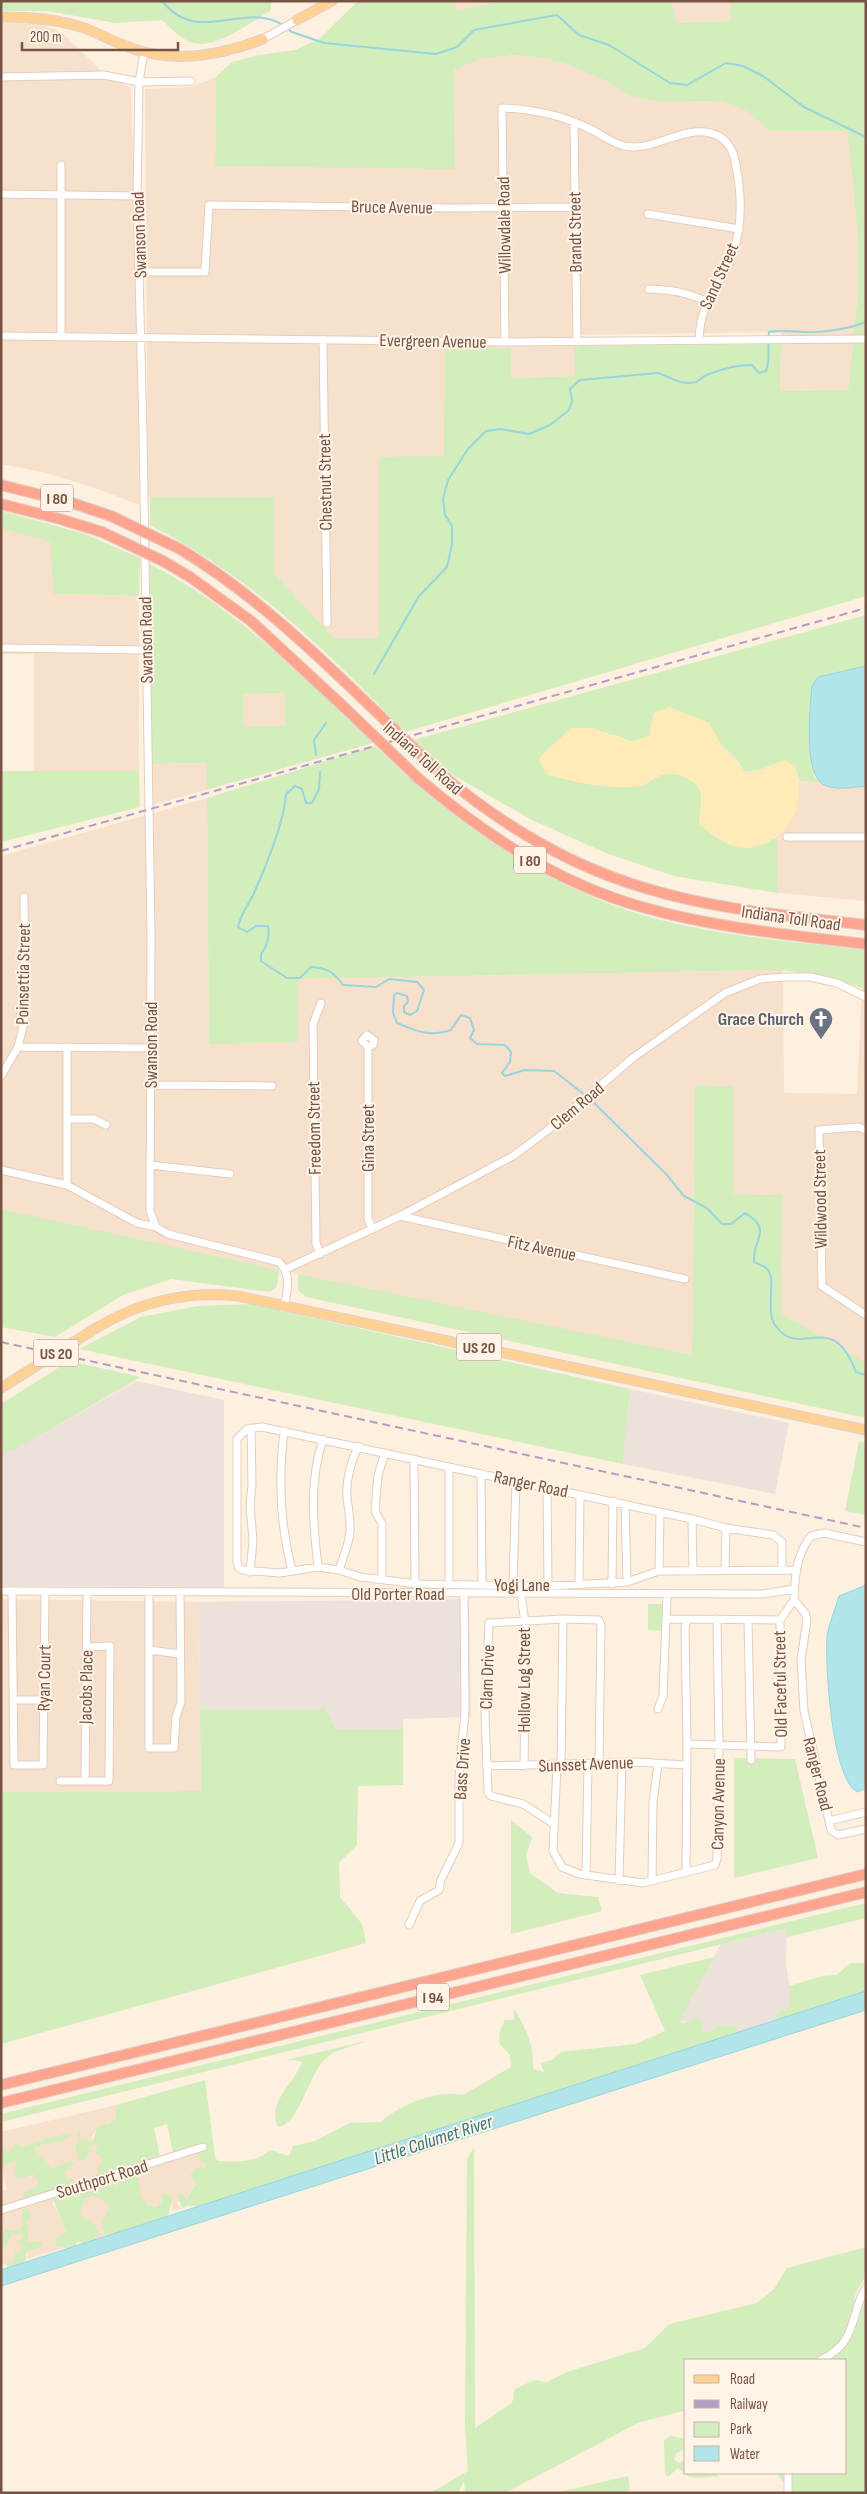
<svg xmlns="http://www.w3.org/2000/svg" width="867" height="2494" viewBox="0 0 867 2494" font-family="'Sofia Sans Condensed',sans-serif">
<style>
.residential{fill:#f7e1cc}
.industrial{fill:#ece2db}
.green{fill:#d3edbc;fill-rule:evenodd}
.sand{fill:#ffebb8}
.water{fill:#b2e5e9;stroke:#97d6dc}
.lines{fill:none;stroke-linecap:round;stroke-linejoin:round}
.stream{stroke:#97d6dc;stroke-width:2}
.minor-casing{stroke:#e5cdbd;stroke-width:9}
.major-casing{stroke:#dcd2ce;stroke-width:11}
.highway-casing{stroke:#dcd2ce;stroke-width:12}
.minor{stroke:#fff;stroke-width:7}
.major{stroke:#ffd195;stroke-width:9}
.highway{stroke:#ffa58f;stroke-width:10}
.rail{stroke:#b19dc8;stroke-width:2;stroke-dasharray:8 5;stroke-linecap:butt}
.major-bridge-casing{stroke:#dcd2ce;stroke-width:11;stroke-linecap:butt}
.highway-bridge-casing{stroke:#dcd2ce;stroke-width:12;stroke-linecap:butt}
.major-bridge{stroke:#ffd195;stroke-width:9}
.highway-bridge{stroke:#ffa58f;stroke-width:10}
.labels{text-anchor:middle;stroke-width:4;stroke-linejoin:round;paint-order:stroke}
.shield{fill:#fff4e7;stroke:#a08375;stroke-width:1}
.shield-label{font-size:16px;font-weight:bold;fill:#775344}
.street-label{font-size:18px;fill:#775344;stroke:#fff4e7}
.worship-label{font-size:18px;font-weight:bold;fill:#5b616d;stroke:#fff4e7;text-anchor:end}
.water-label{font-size:19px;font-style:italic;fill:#36777e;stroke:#fff4e7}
</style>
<rect width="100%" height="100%" fill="#fef0de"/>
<path class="residential" d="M455,1H504L455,12Z
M671,1H731V21L677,23Z
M1,23L41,24L62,33L109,78L131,88L137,311L139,505L95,488L47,473L1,464Z
M513,55L542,58L570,65L608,82L630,96L662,102L720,101L744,109L770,131H847L857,226L858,291L848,390L780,391L781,332L574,335L575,376L511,378L444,457H379V638H334L274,573V497H148L145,89L191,87L216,77L215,165L482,59Z
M1,528L50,541L53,594L139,596V771H34V654H1Z
M285,693V727H244L243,694Z
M207,763L206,790L152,805V764Z
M775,781L866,782V901L778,893Z
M207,798L209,1044L298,979L783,970L784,1093L857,1094L862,987L866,990V1364L781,1313L782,1195L733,1194L732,1086L695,1085L692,1356L182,1250L1,1209V856Z
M1,1599L199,1602L201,1791L1,1792Z
M116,2105V2121L108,2122L93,2134L92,2143L81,2141L75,2144L77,2150L87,2159L91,2145H98L103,2159L98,2168V2184L89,2189L68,2181L65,2172L74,2164L71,2160L52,2170L35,2151V2147L62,2141L60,2135L10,2152L1,2149V2132Z
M196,2145L206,2163L205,2168L186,2200L177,2202L182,2209L171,2210L173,2197L163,2192L161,2203L158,2207L151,2206L143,2201L139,2195V2183L121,2182L117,2187L108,2179L109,2174L118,2181L119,2169Z
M17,2161L29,2177L34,2175L39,2185L26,2191L53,2199V2204L58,2212L66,2232L57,2245L63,2248L26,2259L29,2251L38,2249L27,2242L29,2230L23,2215V2226L18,2230H5L1,2234L3,2215L1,2192L7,2190L1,2166Z
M95,2196L101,2198L110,2206L102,2221L104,2234L111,2235L94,2240L98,2229L80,2214L85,2198Z
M22,2233L19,2244L24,2247L20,2253H15L14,2259L10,2263L1,2264V2246L7,2245L11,2235Z"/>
<path class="industrial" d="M136,1381L224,1400V1587L1,1586V1452L15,1450Z
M630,1389L789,1423L775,1494L623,1464Z
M469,1599L471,1717L403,1719V1729H336L326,1709H200L199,1602Z
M787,1928L786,1964L791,1997L790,2006L776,2015L774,2021L737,2033L735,2026L717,2025L709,2032H704L701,2020L679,2022L720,1945Z"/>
<path class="green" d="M1,1H271V10C254,21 221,44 201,44C186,45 172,29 162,20L116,23L47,11H1Z
M358,1H455L456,11L504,1H671L677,23L730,21L731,1H866V596L405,732C325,649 253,578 150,525V497H274V573L334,638H379V457L444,456L445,347L511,348V378L575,376L574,346L781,344L780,391L848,390L858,291L857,226L847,131H770L744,109L720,101L662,102L630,96L608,82L570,65L542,58L513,55L482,59L454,70L455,169L215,166L216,77L232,62L259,55L295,50L319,39Z
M1,511L85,534L140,558L139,596L53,594L50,542L1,528Z
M148,563C235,607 303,676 373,743L206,790L207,763L152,764ZM285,693V726L244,727L243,694Z
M866,615V666L846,672L814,776L819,782L799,781L795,766L784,760L760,770L744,772L739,763L721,745L709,723L654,713L649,736L632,742L615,735L547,774C576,783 608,789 639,786C646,786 652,778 659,776C672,770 698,778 701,793C703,802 699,816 699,824C729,847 741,856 777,837L778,893L674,876L606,853L532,820L446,771L413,740Z
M375,746C444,813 513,864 602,901C684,934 778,940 866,950V990L830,977L783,970L298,979V1042L209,1044L207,798Z
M1,771H139L140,807L1,842Z
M695,1085L733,1086V1194L782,1195L781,1313L866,1363V1418L306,1297L298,1290V1274L692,1355Z
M1,1209L279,1270L277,1287L270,1292L171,1279L123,1295L55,1337L1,1327Z
M251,1304L630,1389L623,1464L79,1349L141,1317L198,1306Z
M69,1361L141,1377L15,1450L1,1452V1404Z
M859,1441L866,1443V1515L845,1511Z
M648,1604H663L662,1631L648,1630Z
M200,1709H326L336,1729H403V1785L358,1786L357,1845L339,1863L340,1897L362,1924L366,1943L1,2044V1792L201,1791Z
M734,1758L795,1759L818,1858L734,1878Z
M511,1820L532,1837L526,1855L530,1873L558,1893L598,1897L602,1911L511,1934Z
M866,1903V1918L787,1937V1928L1,2122V2114Z
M714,1957L679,2022L684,2023L696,2017L701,2020L704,2032H709L717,2025L736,2026L737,2033L200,2206H187L182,2209L177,2194L180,2193L186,2200L196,2184L190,2175L197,2167L205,2168L206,2163L197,2158L196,2145L173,2152L167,2124L154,2128L160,2156L119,2169L121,2177L118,2181L109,2175L108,2180L113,2181L117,2187L123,2177L135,2172C143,2186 135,2205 157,2207L161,2203L163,2192L173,2197L168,2216L111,2235L104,2234L102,2221L110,2206C98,2199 102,2194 85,2198L80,2214L95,2225L100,2235L95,2237L94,2240L85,2243L77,2242L76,2246L67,2249L56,2245V2238L66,2232L53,2199L45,2201L40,2196L39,2203L28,2206L23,2197L26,2191L39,2185L34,2175L18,2179L14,2173L17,2161L1,2166L2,2149L10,2152L16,2143L21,2147L60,2135L72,2133L73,2134L62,2141L35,2147V2151L52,2169L71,2160L74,2164L65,2172L68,2180L72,2178L76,2182L89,2189L98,2184V2168L103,2159L95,2153L98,2145H91L87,2159L78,2161L75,2144L78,2142L77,2131L79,2129L81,2141L85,2139L92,2143L98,2127L116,2120V2105L205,2080L215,2157L218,2161C236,2162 256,2163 270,2150L289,2156L293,2146L315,2141L350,2123L381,2122C399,2105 438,2089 463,2095L511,2067L510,2055L499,2043L500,2030L505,2020H514V2008C526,2030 534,2043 533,2069L544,2072L540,2063L552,2060L561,2052L636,2044L665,2031L640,1975Z
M850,1963H866V1991L774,2021L776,2015L790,2006L789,1986L823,1976L837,1975Z
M366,2041C354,2046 333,2050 324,2060C309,2075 298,2126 278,2127C266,2101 296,2083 302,2061L286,2060Z
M474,2147L475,2428L512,2403L515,2389L534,2380L546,2382L570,2371L645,2348L669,2324L757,2303L774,2289L787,2268L866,2247V2275L856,2292L852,2312L863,2308L866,2297V2493H790V2485L782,2481L777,2473H846V2360H686V2410L638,2423L505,2493H465L464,2481L458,2493H430L468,2471L465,2427L467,2159Z
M27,2208L31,2215L27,2221L29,2230L27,2242L37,2241L43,2244L38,2249L29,2251L26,2254V2259L18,2274L4,2263H10L14,2259L15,2252L20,2253L23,2247L19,2244L22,2234L11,2235L7,2245L1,2246V2234L5,2230H18L23,2226L21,2217L23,2209Z
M671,2436L686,2439V2448L677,2453L674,2460L679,2463L686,2460V2473H717L718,2476L700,2478L689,2477L678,2468L668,2477L665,2474L664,2440Z
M628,2476L630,2488L626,2493H556Z"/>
<path class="sand" d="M669,707L709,723L721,745L739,763L744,772L760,770L784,760L795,766C803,798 799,825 768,842C760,846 751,849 742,848C725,845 712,834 699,824C699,816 703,802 701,793C698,778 672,770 659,776C652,778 646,786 639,786C608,789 576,783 547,774L540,763V757L571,728H593L632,742L649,736L654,713Z"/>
<path class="water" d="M866,666V786C853,787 837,791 824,785C803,775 810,707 812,686L818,677Z
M866,1585V1788L858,1792C832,1783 825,1664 827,1637C829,1624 835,1609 839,1596Z
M866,1991V2010L1,2286V2270Z"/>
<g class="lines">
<path class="stream" d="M162,1C199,47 243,0 283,25
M286,28L292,32L324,43L436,54L457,47L474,30L557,15L579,35L609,45L670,83L687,85L726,63L743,66L763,76L804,107L866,137
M374,674L419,596L447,567L452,544V526L445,515L443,499L448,480L468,449L486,431L500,429L529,434L550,425L569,410L572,401L570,389L580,380L658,373C670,377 682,386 696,382C700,380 704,375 709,374C722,369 738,365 752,365L759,373L766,371C771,360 767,345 769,332C785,329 800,333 816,332C832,331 851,328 866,322
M316,755L314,740L326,723
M320,772L319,789L312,803H306L302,789L295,786L286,794C284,822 266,867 254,893C248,906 241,913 238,927L247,932L256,926H268C270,936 267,946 261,954V961L287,978H300L311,967C327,968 334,972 343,985L376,987L389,979L417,982L424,990L417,1011L410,1015L404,1012V1006L408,1002L407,996L397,993L394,995L393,1013L397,1023C418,1032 429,1037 451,1030L461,1015L470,1018L474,1030L470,1038L477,1044L505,1045L511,1052L510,1062L502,1073L505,1076L525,1070L554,1071L585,1095
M589,1098L666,1174L684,1196L707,1208L722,1224H731L745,1213C774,1230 752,1239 754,1262C758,1264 764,1266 767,1269C777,1278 765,1310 775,1325C800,1362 831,1306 856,1372L866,1375"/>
<g class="minor-casing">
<path id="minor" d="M263,39L297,20
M144,52L139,82L137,196L143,432L151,935L150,1211L156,1227L168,1234L279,1262C292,1275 287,1288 285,1305
M1,77L104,75L139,82L191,81
M574,122L577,342
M61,165V337
M1,194L137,196
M648,214L739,229
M140,272H205L209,205L453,208L575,207
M649,289C671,290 687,292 707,302
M1,336L505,342L866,339
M323,340L327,623
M505,342L502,108C534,109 562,115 590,129C602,135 612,143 624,146C654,152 681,126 710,133C726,136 734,150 736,166C742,196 743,226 732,256C720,288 700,300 699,340
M1,648L145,650
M787,837H866
M18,1047L150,1048
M67,1047V1185
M368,1047L373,1045L374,1040L367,1035L362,1041L368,1047V1218L372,1229
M1,1076L18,1047L25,1019L24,897
M150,1085L272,1086
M67,1119H94L106,1125
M866,1130L858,1127L819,1130L822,1286L866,1315
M150,1165L230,1174
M1,1170L67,1185L137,1223L156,1227
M400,1216L685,1279
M320,1254L316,1243L313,1024L321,1003
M286,1269L400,1216L513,1156L548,1130L634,1057L725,993L760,979L784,977H810L837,983L866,997
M284,1431C278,1478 280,1524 292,1571
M414,1460L415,1584
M449,1467V1584
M481,1474L482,1585
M516,1481L513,1585L521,1594L526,1630L524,1766
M547,1488L548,1586
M625,1504L627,1582
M692,1519L693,1571
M866,1542L824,1533L811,1536C796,1554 795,1577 794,1600L805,1613L807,1620L801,1660L804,1711L831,1830L838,1835L866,1829
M318,1567C313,1523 309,1482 323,1439
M339,1570C343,1558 349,1544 350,1532C351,1519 348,1509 347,1496C346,1478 351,1463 358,1446
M725,1570L726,1528
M782,1570V1542L773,1535L726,1528L692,1519L262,1427L247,1429L237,1439V1562L239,1568L243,1570L280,1573L318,1567L339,1570L360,1577L417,1584L548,1586L627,1582L659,1571L795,1570
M659,1571L660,1512
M250,1572L253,1541L250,1505L252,1485L251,1428
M382,1579V1524L375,1511L378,1475L385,1453
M579,1584L580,1495
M612,1584L613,1501
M1,1591L763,1594L794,1589
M12,1591L14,1765H43L45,1592
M149,1592V1748H174L176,1717L181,1702L180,1592
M667,1619L780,1620
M780,1620L794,1600
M748,1621L751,1760
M149,1650L180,1654
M13,1700H43
M658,1709L663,1696L667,1594
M687,1744L781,1747L780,1620
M486,1766L636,1762L686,1765
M557,1766L553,1851L562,1867L579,1874L643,1883L715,1865L717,1859L719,1745L717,1619
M561,1766L563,1619
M60,1781H109L110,1646L86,1647
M85,1781L87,1592
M829,1821L866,1812
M554,1824L523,1804L491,1796L488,1792L485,1715L489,1623L563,1619L599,1620L601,1626L599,1763
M686,1872L687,1744L685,1628L687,1620
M586,1875L588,1764
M619,1881L622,1763
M652,1881L653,1802L658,1764
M409,1925L420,1901L439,1890L441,1880L459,1843V1776L465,1712L464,1594
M1,2210L203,2147
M821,2360C858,2342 849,2317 866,2287
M788,2473V2493"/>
</g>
<g class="major-casing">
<path id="major" d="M1,17C31,17 59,19 87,29C106,37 124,47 144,52C185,62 223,54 263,39
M297,20L332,1
M96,1328C141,1301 186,1291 238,1296L866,1430
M1,1388L17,1378"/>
</g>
<g class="highway-casing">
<path id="highway" d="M1,485L69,502L111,516
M1,504L60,519L102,532
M180,549C251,592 310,648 369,705
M190,577L251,621L345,708
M441,774C502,825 569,866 645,888C716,910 792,916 866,925
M418,778C485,835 557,883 642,907C715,928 791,935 866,944
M1,2085L866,1874
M1,2103L866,1892"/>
</g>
<use href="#minor" class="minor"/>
<use href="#major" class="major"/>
<use href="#highway" class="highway"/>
<path class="rail" d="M1,851L866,608
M1,1342L866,1528"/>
<g class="major-bridge-casing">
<path id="major-bridge" d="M17,1378L96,1328"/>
</g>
<g class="highway-bridge-casing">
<path id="highway-bridge" d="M111,516L180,549
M102,532L163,561L190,577
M369,705L441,774
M345,708L418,778"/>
</g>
<use href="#major-bridge" class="major-bridge"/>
<use href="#highway-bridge" class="highway-bridge"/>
</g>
<defs>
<g id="church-pin" transform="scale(1.25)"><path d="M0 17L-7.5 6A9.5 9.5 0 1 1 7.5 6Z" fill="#6b7280" stroke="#fff4e7"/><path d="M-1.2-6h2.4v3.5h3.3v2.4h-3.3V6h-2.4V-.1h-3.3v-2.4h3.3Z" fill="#fff"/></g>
</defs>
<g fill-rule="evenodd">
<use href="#church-pin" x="821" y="1019"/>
</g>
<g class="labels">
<g class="shield">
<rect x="41" y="484.5" width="32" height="27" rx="4"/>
<rect x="514" y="846.5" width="32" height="27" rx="4"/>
<rect x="456.5" y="1333.5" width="45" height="27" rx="4"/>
<rect x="33.5" y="1339.5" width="45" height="27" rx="4"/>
<rect x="417" y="1983.5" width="32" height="27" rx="4"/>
</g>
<g class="shield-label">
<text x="57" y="504">I 80</text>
<text x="530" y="866">I 80</text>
<text x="479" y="1353">US 20</text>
<text x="56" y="1359">US 20</text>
<text x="433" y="2003">I 94</text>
</g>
<g class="street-label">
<text transform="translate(392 207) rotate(1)" y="6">Bruce Avenue</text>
<text transform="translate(504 225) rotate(-91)" y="6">Willowdale Road</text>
<text transform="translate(575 232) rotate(-91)" y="6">Brandt Street</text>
<text transform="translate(139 235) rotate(-92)" y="6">Swanson Road</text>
<text transform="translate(719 276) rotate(-66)" y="6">Sand Street</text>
<text transform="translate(433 341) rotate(1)" y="6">Evergreen Avenue</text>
<text transform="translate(325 482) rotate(-91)" y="6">Chestnut Street</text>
<text transform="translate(146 640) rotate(-91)" y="6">Swanson Road</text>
<text transform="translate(423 758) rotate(42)" y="6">Indiana Toll Road</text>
<text transform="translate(791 918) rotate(8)" y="6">Indiana Toll Road</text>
<text transform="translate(23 974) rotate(-89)" y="6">Poinsettia Street</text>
<text transform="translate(151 1045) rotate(-90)" y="6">Swanson Road</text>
<text transform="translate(577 1106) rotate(-40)" y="6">Clem Road</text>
<text transform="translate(314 1128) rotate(-91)" y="6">Freedom Street</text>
<text transform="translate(368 1138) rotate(-90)" y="6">Gina Street</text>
<text transform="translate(820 1199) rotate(-91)" y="6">Wildwood Street</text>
<text transform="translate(542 1248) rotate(12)" y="6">Fitz Avenue</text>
<text transform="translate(531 1484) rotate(12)" y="6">Ranger Road</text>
<text x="522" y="1591">Yogi Lane</text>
<text x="398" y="1600">Old Porter Road</text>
<text transform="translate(487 1677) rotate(-88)" y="6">Clam Drive</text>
<text transform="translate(44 1678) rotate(-89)" y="6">Ryan Court</text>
<text transform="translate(524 1680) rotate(-90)" y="6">Hollow Log Street</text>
<text transform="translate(780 1684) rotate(-91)" y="6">Old Faceful Street</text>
<text transform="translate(86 1687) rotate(-89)" y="6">Jacobs Place</text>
<text transform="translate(586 1764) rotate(-2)" y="6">Sunsset Avenue</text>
<text transform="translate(462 1769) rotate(-86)" y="6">Bass Drive</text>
<text transform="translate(818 1774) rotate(76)" y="6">Ranger Road</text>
<text transform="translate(718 1804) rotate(-89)" y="6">Canyon Avenue</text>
<text transform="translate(102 2179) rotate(-17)" y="6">Southport Road</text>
</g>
<g class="worship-label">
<text x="804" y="1025">Grace Church</text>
</g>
<g class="water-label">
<text transform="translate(433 2139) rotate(-18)" y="7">Little Calumet River</text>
</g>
</g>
<rect width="867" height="2494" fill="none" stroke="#775344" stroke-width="5"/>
<rect x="684" y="2359" width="162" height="115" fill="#fff4e7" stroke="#c9b4a6"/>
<rect x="694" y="2375" width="25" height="8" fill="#ffd195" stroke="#c9b4a6"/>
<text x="730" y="2384" font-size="15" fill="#775344">Road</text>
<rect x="694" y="2400" width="25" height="8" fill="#b19dc8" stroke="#c9b4a6"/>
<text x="730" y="2409" font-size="15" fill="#775344">Railway</text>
<rect x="694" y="2422" width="25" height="15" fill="#d3edbc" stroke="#c9b4a6"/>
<text x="730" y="2434" font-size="15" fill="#775344">Park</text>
<rect x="694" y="2446" width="25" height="15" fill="#b2e5e9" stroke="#c9b4a6"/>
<text x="730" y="2459" font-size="15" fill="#775344">Water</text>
<path d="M22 42v8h156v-8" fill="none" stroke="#775344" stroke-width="2.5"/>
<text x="30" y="42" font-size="15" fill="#775344" stroke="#fff4e7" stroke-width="4" paint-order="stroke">200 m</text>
</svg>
